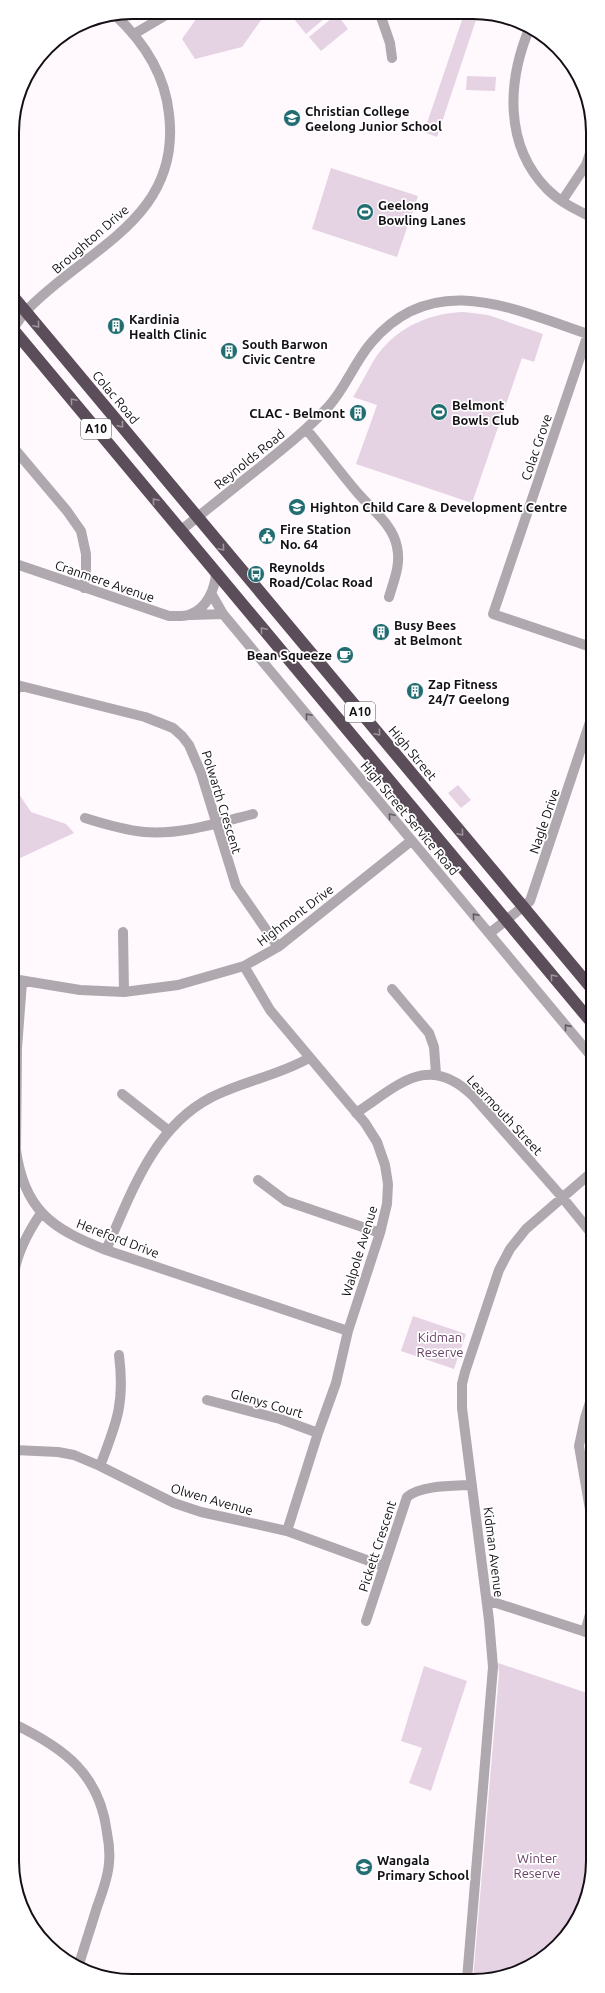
<svg xmlns="http://www.w3.org/2000/svg" width="605" height="1993" viewBox="0 0 605 1993" font-family="Ubuntu,sans-serif">
<style>
.green{fill:#e5d3e4}
.lines{fill:none;stroke-linecap:round;stroke-linejoin:round}
.minor{stroke:#afa9af;stroke-width:10}
.highway{stroke:#5b4e5a;stroke-width:12}
.oneway{stroke:#9d959c}
.oneway2{stroke:#625c62}
.labels{text-anchor:middle;stroke-width:3.5;stroke-linejoin:round;paint-order:stroke}
.shield{fill:#fff;stroke:#5a575a;stroke-width:1}
.shield-label{font-size:12px;font-weight:bold;fill:#140f14}
.poi-label{font-size:13px;font-weight:bold;fill:#140f14;stroke:#fff;text-anchor:start}
.street-label{font-size:13px;fill:#140f14;stroke:#fff}
.park-label{font-size:13px;fill:#684167;stroke:#fff}
.rim{fill:none;stroke:#140f14;stroke-width:2}
</style>
<rect width="100%" height="100%" fill="#fff9fe"/>
<path class="green" d="M201,12L266,13L242,47L195,59L182,39Z
M302,13H331L306,34L294,19Z
M337,14L348,29L321,51L309,37Z
M464,14H478L437,137L424,132Z
M467,76L496,77L495,91L466,90Z
M331,168L418,196L397,257L312,229Z
M464,312L488,315L543,334L534,362L522,358L472,503L356,464L377,405L353,397C362,383 369,367 378,354C399,326 431,313 464,312Z
M13,785L31,812L66,824L74,833L18,859L13,857Z
M458,785L471,800L461,808L448,793Z
M413,1316L466,1334L454,1369L401,1351Z
M498,1663L593,1695V1868L584,1906L563,1940L533,1965L496,1979H473L499,1674Z
M424,1666L467,1681L431,1791L409,1783L422,1748L401,1741Z"/>
<g class="lines">
<path class="minor" d="M380,14L390,43L392,58
M530,27C507,81 504,145 547,189C560,202 575,209 591,217
M134,34L171,12
M562,201L586,165L591,150
M12,329C17,324 20,318 25,312C84,249 182,220 169,114C165,75 144,42 115,15
M588,334L493,614L591,647
M306,429C323,449 339,471 356,491C370,508 393,524 397,547C401,564 394,580 389,597
M13,447L67,511L81,531L86,554V569L84,588
M180,531C205,511 229,492 254,472C280,451 306,431 329,406C346,387 354,363 371,343C434,268 515,310 591,335
M13,563L169,616C176,616 185,617 191,614C207,608 215,589 216,573
M211,593L223,614L592,1057
M191,615L223,614
M13,684L145,717L173,728L182,736L189,745L201,773L236,886L278,947
M13,698L18,685
M85,818C104,824 124,830 144,832C181,835 218,823 253,814
M13,902L15,896L14,878
M123,932L124,992
M490,933L530,901L591,719
M244,966L270,1010L365,1123L377,1142L385,1165L388,1184L387,1204L380,1233L348,1331L336,1383L318,1433L287,1531
M13,979L80,990L124,992L178,985L244,966L278,947L411,841
M22,982L17,1048L16,1150C24,1210 52,1229 106,1250L348,1331
M392,989L429,1033L434,1047L436,1074
M122,1094L169,1131
M356,1113C399,1085 428,1052 473,1096L562,1197L592,1234
M258,1180L286,1201L380,1233
M106,1250C131,1194 153,1128 210,1098C242,1081 278,1076 309,1058
M14,1273C18,1251 28,1232 41,1213
M592,1396L585,1418L579,1446L592,1521
M207,1400L280,1419L318,1433
M14,1450L58,1452L74,1455L100,1466L174,1503L201,1512L287,1531L383,1566
M100,1466C117,1422 125,1403 119,1355
M487,1600L592,1634
M366,1621L407,1497C421,1485 453,1486 472,1485
M585,1632L592,1607
M14,1724C64,1748 100,1774 107,1833C109,1843 110,1853 109,1863C108,1878 102,1893 97,1907C91,1927 84,1947 78,1968
M467,1979L493,1667L489,1620L462,1408V1384L465,1372L499,1270L510,1249L526,1229L592,1172"/>
<path class="highway" d="M12,295L592,989
M12,328L592,1023"/>
</g>
<defs><path id="oneway-chevron" d="M-2-3.5L2.5 0L-2 3.5" fill="none" stroke-width="1.6" stroke-linecap="round" stroke-linejoin="round"/></defs>
<g class="oneway">
<use href="#oneway-chevron" transform="translate(37 325) rotate(50)"/>
<use href="#oneway-chevron" transform="translate(73 401) rotate(-130)"/>
<use href="#oneway-chevron" transform="translate(121 425) rotate(50)"/>
<use href="#oneway-chevron" transform="translate(155 501) rotate(-130)"/>
<use href="#oneway-chevron" transform="translate(222 548) rotate(50)"/>
<use href="#oneway-chevron" transform="translate(263 630) rotate(-130)"/>
<use href="#oneway-chevron" transform="translate(378 733) rotate(50)"/>
<use href="#oneway-chevron" transform="translate(461 833) rotate(50)"/>
<use href="#oneway-chevron" transform="translate(553 977) rotate(-130)"/>
</g>
<g class="oneway2">
<use href="#oneway-chevron" transform="translate(308 716) rotate(-130)"/>
<use href="#oneway-chevron" transform="translate(391 816) rotate(-130)"/>
<use href="#oneway-chevron" transform="translate(475 916) rotate(-131)"/>
<use href="#oneway-chevron" transform="translate(567 1027) rotate(-129)"/>
</g>
<defs>
<g id="school-disc" transform="scale(0.9)"><circle r="9.5" fill="#226d72" stroke="#fff"/><path d="M0-5L7-2L0 1L-7-2ZM-4 1L0 2.5L4 1V4Q0 6-4 4Z" fill="#fff"/></g>
<g id="stadium-disc" transform="scale(0.9)"><circle r="9.5" fill="#226d72" stroke="#fff"/><path d="M0-5a6.5 5 0 1 0 0 10a6.5 5 0 1 0 0-10ZM-3.5-1.8h7v3.6h-7Z" fill="#fff"/></g>
<g id="building-disc" transform="scale(0.9)"><circle r="9.5" fill="#226d72" stroke="#fff"/><path d="M-4-6H4V6H1V3H-1V6H-4ZM-2.5-4.3h1.7v1.8h-1.7ZM.8-4.3h1.7v1.8H.8ZM-2.5-1h1.7V.8h-1.7ZM.8-1h1.7V.8H.8Z" fill="#fff"/></g>
<g id="civic-disc" transform="scale(0.9)"><circle r="9.5" fill="#226d72" stroke="#fff"/><path d="M-.6-6.5H3V-4.5H.6V-3L4-1V1h2V6H-6V1h2V-1L-.6-3ZM-1.2 2.5V6h2.4V2.5Z" fill="#fff"/></g>
<g id="bus-disc" transform="scale(0.9)"><circle r="9.5" fill="#226d72" stroke="#fff"/><path d="M-5-6H5V4H4V6H2V4H-2V6H-4V4H-5ZM-3.5-4V0h7V-4ZM-3.5 1.2v1.5H-2V1.2ZM2 1.2v1.5H3.5V1.2Z" fill="#fff"/></g>
<g id="cafe-disc" transform="scale(0.9)"><circle r="9.5" fill="#226d72" stroke="#fff"/><path d="M-5.5-4.5H6V0H3Q3 3.5 0 3.5H-2.5Q-5.5 3.5-5.5 0ZM3-3.2v2h1.7v-2ZM-6 4.5H4V6H-6Z" fill="#fff"/></g>
</defs>
<g fill-rule="evenodd">
<use href="#school-disc" x="292" y="118"/>
<use href="#stadium-disc" x="365" y="212"/>
<use href="#building-disc" x="116" y="326"/>
<use href="#building-disc" x="229" y="351"/>
<use href="#stadium-disc" x="439" y="412"/>
<use href="#building-disc" x="358" y="413"/>
<use href="#school-disc" x="297" y="507"/>
<use href="#civic-disc" x="267" y="536"/>
<use href="#bus-disc" x="256" y="574"/>
<use href="#building-disc" x="381" y="632"/>
<use href="#cafe-disc" x="345" y="655"/>
<use href="#building-disc" x="415" y="691"/>
<use href="#school-disc" x="364" y="1867"/>
</g>
<g class="labels">
<g class="shield">
<rect x="81" y="419" width="30" height="20" rx="3"/>
<rect x="345" y="702" width="30" height="20" rx="3"/>
</g>
<g class="shield-label">
<text x="96" y="433">A10</text>
<text x="360" y="716">A10</text>
</g>
<g class="poi-label">
<text x="305" y="116">Christian College<tspan x="305" dy="15">Geelong Junior School</tspan></text>
<text x="378" y="210">Geelong<tspan x="378" dy="15">Bowling Lanes</tspan></text>
<text x="129" y="324">Kardinia<tspan x="129" dy="15">Health Clinic</tspan></text>
<text x="242" y="349">South Barwon<tspan x="242" dy="15">Civic Centre</tspan></text>
<text x="452" y="410">Belmont<tspan x="452" dy="15">Bowls Club</tspan></text>
<text x="345" y="418" text-anchor="end">CLAC - Belmont</text>
<text x="310" y="512">Highton Child Care &amp; Development Centre</text>
<text x="280" y="534">Fire Station<tspan x="280" dy="15">No. 64</tspan></text>
<text x="269" y="572">Reynolds<tspan x="269" dy="15">Road/Colac Road</tspan></text>
<text x="394" y="630">Busy Bees<tspan x="394" dy="15">at Belmont</tspan></text>
<text x="332" y="660" text-anchor="end">Bean Squeeze</text>
<text x="428" y="689">Zap Fitness<tspan x="428" dy="15">24/7 Geelong</tspan></text>
<text x="377" y="1865">Wangala<tspan x="377" dy="15">Primary School</tspan></text>
</g>
<g class="street-label">
<text transform="translate(90 239) rotate(-41)" y="5">Broughton Drive</text>
<text transform="translate(116 397) rotate(50)" y="5">Colac Road</text>
<text transform="translate(536 447) rotate(-71)" y="5">Colac Grove</text>
<text transform="translate(249 459) rotate(-39)" y="5">Reynolds Road</text>
<text transform="translate(105 581) rotate(19)" y="5">Cranmere Avenue</text>
<text transform="translate(413 753) rotate(50)" y="5">High Street</text>
<text transform="translate(222 802) rotate(73)" y="5">Polwarth Crescent</text>
<text transform="translate(410 818) rotate(50)" y="5">High Street Service Road</text>
<text transform="translate(544 821) rotate(-71)" y="5">Nagle Drive</text>
<text transform="translate(295 915) rotate(-37)" y="5">Highmont Drive</text>
<text transform="translate(505 1115) rotate(47)" y="5">Learmouth Street</text>
<text transform="translate(118 1238) rotate(21)" y="5">Hereford Drive</text>
<text transform="translate(359 1251) rotate(-73)" y="5">Walpole Avenue</text>
<text transform="translate(267 1403) rotate(16)" y="5">Glenys Court</text>
<text transform="translate(212 1499) rotate(16)" y="5">Olwen Avenue</text>
<text transform="translate(377 1546) rotate(-72)" y="5">Pickett Crescent</text>
<text transform="translate(494 1552) rotate(83)" y="5">Kidman Avenue</text>
</g>
<g class="park-label">
<text x="440" y="1342">Kidman<tspan x="440" dy="15">Reserve</tspan></text>
<text x="537" y="1863">Winter<tspan x="537" dy="15">Reserve</tspan></text>
</g>
</g>
<path d="M0 0H605V1993H0ZM132 19H473A113 113 0 0 1 586 132V1861A113 113 0 0 1 473 1974H132A113 113 0 0 1 19 1861V132A113 113 0 0 1 132 19Z" fill="#fff" fill-rule="evenodd"/>
<path class="rim" d="M132 19H473A113 113 0 0 1 586 132V1861A113 113 0 0 1 473 1974H132A113 113 0 0 1 19 1861V132A113 113 0 0 1 132 19Z"/>
</svg>
